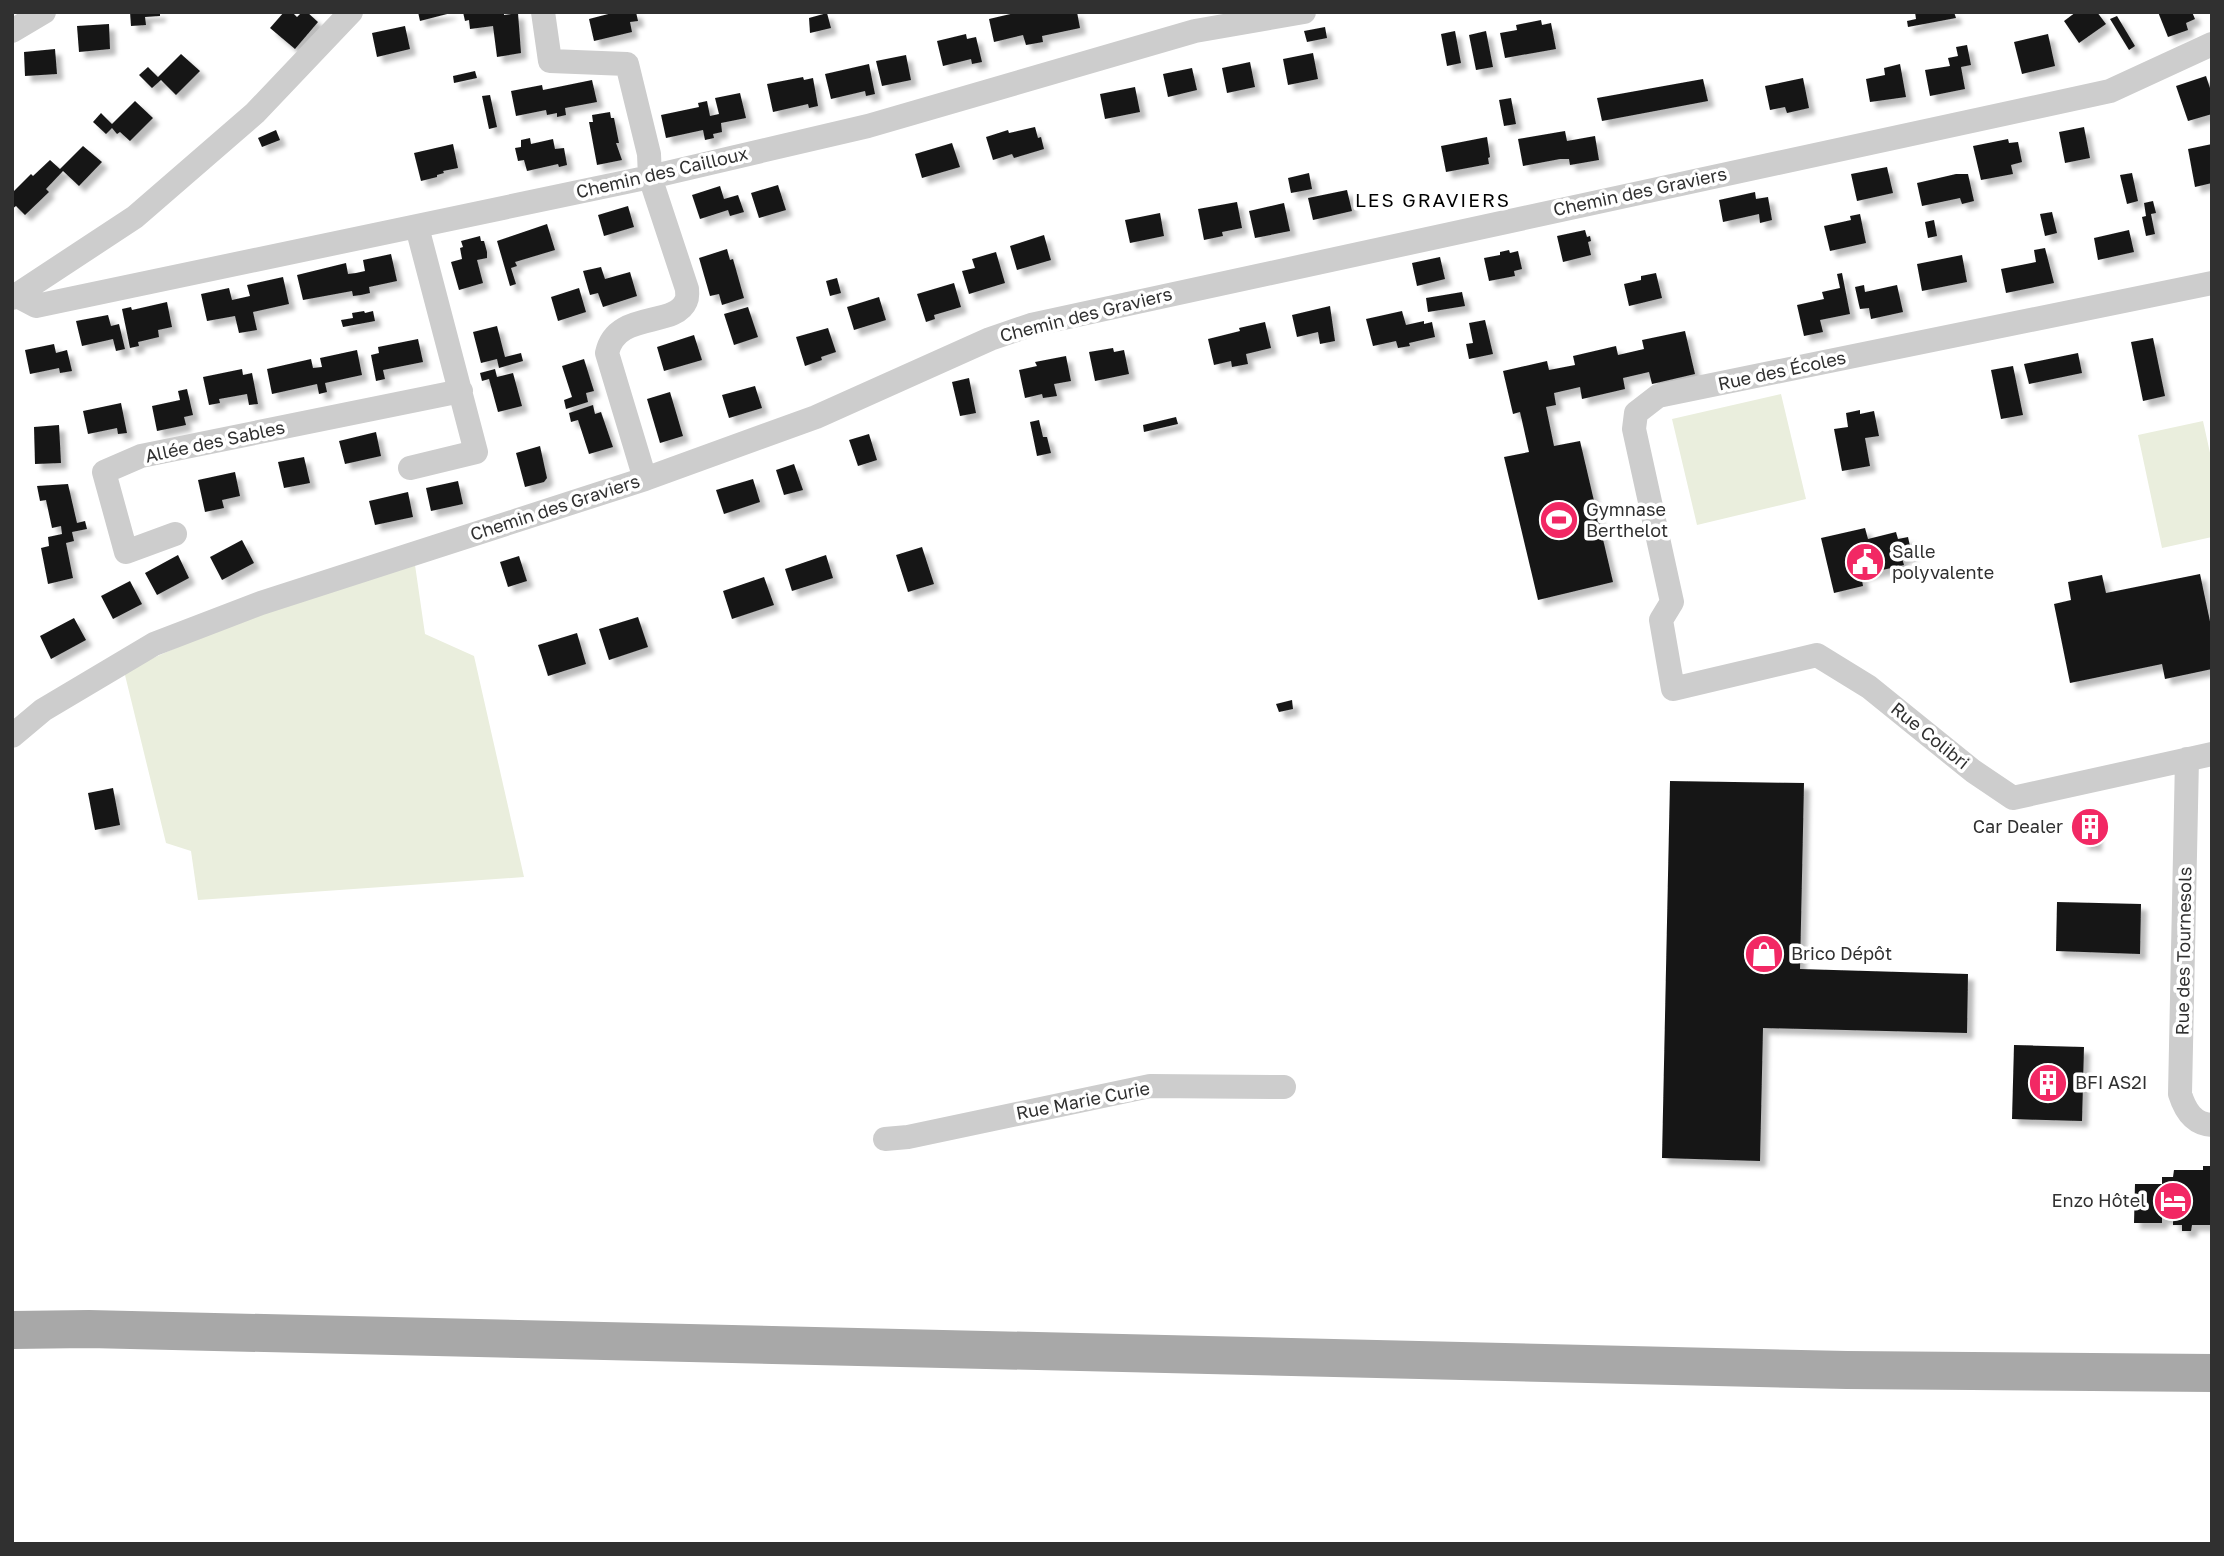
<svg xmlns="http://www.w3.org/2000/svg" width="2224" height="1556" viewBox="0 0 2224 1556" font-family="'Golos Text',sans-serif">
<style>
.green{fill:#eaeedd}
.building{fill:#171717;filter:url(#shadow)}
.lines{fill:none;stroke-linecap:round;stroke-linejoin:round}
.street{stroke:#cdcdcd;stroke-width:24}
.primary{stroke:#a8a8a8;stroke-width:38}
.labels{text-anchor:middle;stroke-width:7;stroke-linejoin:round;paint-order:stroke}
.street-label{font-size:18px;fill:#303030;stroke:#fff}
.poi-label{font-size:18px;fill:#303030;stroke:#fff;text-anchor:start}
.neighbourhood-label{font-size:19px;letter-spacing:2px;fill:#000;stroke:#fff}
</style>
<defs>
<filter id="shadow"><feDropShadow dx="6" dy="6" stdDeviation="2" flood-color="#0004"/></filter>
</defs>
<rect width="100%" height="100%" fill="#fff"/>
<path class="green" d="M1781,394L1806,499L1697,525L1672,419Z
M2203,421L2212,462V537L2162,548L2138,435Z
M415,565L425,634L474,656L524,877L198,900L191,851L166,843L124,671L267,607Z"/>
<path class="building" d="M130,12H160V16L145,17L146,25L131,26Z
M284,12H292L297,17L302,12H307L318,22L295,49L270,28Z
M418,12H451V13L420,21Z
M463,12H504V15L518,13L521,53L497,57L493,26L470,29L469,20L465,21Z
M616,12H636L638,21L630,22L632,32L594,41L589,19Z
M1019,12H1077L1080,28L1042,36L1043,42L1026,45L1023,35L994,42L989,19Z
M1915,12H1954L1956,18L1908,27L1907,21L1916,19Z
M2076,12H2097L2106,24L2079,43L2064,21Z
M2158,12H2192L2195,19L2186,23L2188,30L2168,37Z
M827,13L831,28L810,33L809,18Z
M2117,16L2135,46L2129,50L2110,19Z
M1541,20L1542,25L1551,23L1556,49L1505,58L1500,33L1517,30L1516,25Z
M109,24L110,49L79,52L77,26Z
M405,26L410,49L377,57L372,33Z
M1325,27L1327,38L1307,42L1304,31Z
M1455,31L1461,63L1447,66L1441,34Z
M1486,31L1493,67L1476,70L1469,35Z
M966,34L967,39L976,37L982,62L972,64L971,59L943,66L937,41Z
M2048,34L2055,66L2022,74L2014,42Z
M1967,45L1971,65L1961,67L1965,89L1930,96L1925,70L1950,66L1948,58L1958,56L1956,47Z
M55,49L57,74L25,76L24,52Z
M1313,53L1318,79L1288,85L1283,59Z
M181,54L200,71L176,95L161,80L152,88L139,75L148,67L158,77Z
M906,55L911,80L882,86L876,61Z
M1250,62L1255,87L1227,93L1222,68Z
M869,64L875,94L866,96L865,91L831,99L825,74Z
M1900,64L1906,97L1870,102L1866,79L1885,75L1884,68Z
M1192,68L1197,90L1168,97L1163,74Z
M475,71L477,78L454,83L453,76Z
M2206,76L2212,94V114L2188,121L2176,86Z
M803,77L804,80L813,78L818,106L809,108L808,104L773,112L767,84Z
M1803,78L1809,108L1787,113L1785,107L1770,110L1765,86Z
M1703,79L1708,101L1602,121L1597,98Z
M592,80L597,102L565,108L566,115L557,117V113L547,115L546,110L516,116L511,91L542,85L543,90Z
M1135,87L1140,112L1105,119L1100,94Z
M740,93L746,118L721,123L722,132L713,134L714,138L705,140L703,130L666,138L661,115L699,107L698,103L707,101L710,116L719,114L715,98Z
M490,95L497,127L489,129L482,96Z
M1511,98L1516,124L1504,126L1499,100Z
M135,101L153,118L130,141L120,132L117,134L112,128L106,134L93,122L101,113L112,124Z
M610,112L611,118H614L619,143H616L622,160L597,165L589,122H593L592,115Z
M1035,127L1038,138L1041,137L1044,149L1014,158L1012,154L993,160L986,137L1008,130L1009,133Z
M2084,127L2090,158L2065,163L2059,132Z
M276,130L280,140L262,147L258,138Z
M1565,131L1567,141L1595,136L1599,160L1570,165L1569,159H1560L1523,166L1518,139Z
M1487,137L1490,157L1488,158L1489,164L1446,172L1441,146Z
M530,138L531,144L553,139L555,149L564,148L567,165L559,167L558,164L527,171L524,160L518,161L515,148L521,147V140Z
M2008,139L2009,143L2018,142L2022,162L2011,165L2013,174L1981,180L1973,146Z
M952,143L960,167L922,178L915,154Z
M453,144L458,168L443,171L444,173L437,175V177L421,181L414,153Z
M2212,144V183L2195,187L2188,149Z
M83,146L102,162L79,186L63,171L46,189L49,192L25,215L16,206L12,209V193L31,174L33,176L50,160L60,169Z
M1887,167L1893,193L1857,201L1851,174Z
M1309,173L1312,189L1291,193L1288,178Z
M2132,173L2138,201L2127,204L2120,175Z
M1956,174H1968L1974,201L1962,204L1960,198L1922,206L1917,183Z
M778,185L786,210L759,218L751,193Z
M720,186L724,199L738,195L744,212L730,216L728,210L700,219L692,195Z
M1347,190L1352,211L1313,220L1308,198Z
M1755,192L1756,199L1768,197L1772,220L1760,223L1759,214L1723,222L1719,200Z
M2153,201L2156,213L2151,214L2155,234L2146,236L2142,217L2146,216L2144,203Z
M1237,202L1242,228L1222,232L1223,236L1204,240L1198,209Z
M1284,203L1290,231L1255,238L1249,211Z
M628,206L634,227L604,236L598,215Z
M2052,212L2057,233L2045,236L2040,214Z
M1160,213L1164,236L1130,243L1125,220Z
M1860,214L1866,243L1830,251L1824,226L1851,220L1850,216Z
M1934,220L1937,236L1928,238L1925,222Z
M547,224L555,250L515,262L517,266L511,268L516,284L510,286L497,241Z
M1585,230L1587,237L1590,236L1591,241L1588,242L1591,255L1563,262L1557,236Z
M2129,230L2134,252L2098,260L2094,238Z
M1044,235L1051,260L1017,270L1010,246Z
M480,236L481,241H484L487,252V258L477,260L483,283L459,290L451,262L462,259L460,248L463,247L461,241Z
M2045,248L2054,283L2006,293L2001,269L2036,262L2034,250Z
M727,249L730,260L733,259L744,298L722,305L719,294L710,296L699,258Z
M1509,250L1510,253L1518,251L1522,269L1514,271L1515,276L1489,281L1484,258L1500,255V252Z
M996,252L1005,283L969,294L962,271L975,268L972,259Z
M391,254L397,281L369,287L370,293L361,295L353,296L352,291L303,300L297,275L346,263L348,274L356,273L365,271L363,260Z
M1962,255L1967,282L1922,291L1917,264Z
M1440,257L1445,279L1417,286L1412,263Z
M601,267L605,279L630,272L637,296L603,307L598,293L590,295L583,271Z
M1656,273L1662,298L1629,306L1624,284L1641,280V276Z
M1842,273L1850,314L1820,320L1823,332L1804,336L1797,305L1824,299L1822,292L1840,288L1837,274Z
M283,277L289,304L253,312L257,330L239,333L235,316L207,321L201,294L229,288L232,300L250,296L247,285Z
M837,278L841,293L830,296L826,281Z
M954,283L961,307L934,315L935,319L926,322L917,294Z
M1864,285L1865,292L1897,285L1903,312L1871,319L1869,308L1860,309L1859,305L1855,287Z
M579,288L586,312L558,321L551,297Z
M1462,292L1465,306L1428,312L1426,298Z
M879,297L886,320L854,330L847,307Z
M167,302L172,327L158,330L159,337L138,342L139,346L130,348L122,309L131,307L132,310Z
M1330,306L1335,341L1320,344L1318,332L1297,337L1292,315Z
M748,307L758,337L734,345L724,314Z
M364,311L365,313L373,311L375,321L343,327L341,320L353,318L352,313Z
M1402,311L1406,325L1424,321V324L1432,322L1435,337L1409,343L1410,346L1398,348L1396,341L1373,346L1366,319Z
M108,315L111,326L119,324L125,349L116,351L113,339L82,346L76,321Z
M1485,320L1493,354L1469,359L1466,344L1473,343L1469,323Z
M1265,322L1271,348L1246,354L1248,364L1232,367L1231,361L1214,365L1208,339L1240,331L1239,328Z
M497,326L505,357L521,353L523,361L499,368L497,359L481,363L473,332Z
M828,328L836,352L821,357L822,360L805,366L796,337Z
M1685,331L1695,374L1652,384L1649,372L1623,378L1625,389L1582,399L1580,387L1554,393L1556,405L1546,407L1554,446L1580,441L1613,582L1538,600L1504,457L1529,452L1520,412L1513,414L1503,371L1547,361L1549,370L1575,365L1573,356L1616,346L1618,355L1644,349L1642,340Z
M694,335L702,360L664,371L657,347Z
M2153,338L2165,396L2143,401L2131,342Z
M418,339L423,362L383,370L385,379L376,381L371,355L379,353L378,347Z
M54,344L56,353L67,350L72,371L60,373L59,368L30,374L25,350Z
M1113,348L1114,352L1124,350L1129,374L1095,381L1089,352Z
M357,350L362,375L325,383L327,392L319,394L317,384L272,394L267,369L311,359L313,368L322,367L320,358Z
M2078,353L2082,373L2029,384L2024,364Z
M1066,356L1071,381L1054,384L1057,396L1043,398L1042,394L1025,398L1019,370L1037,366L1035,362Z
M584,359L594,391L586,393L588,402L566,409L564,400L572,397L562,366Z
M2013,366L2023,415L2001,419L1991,370Z
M242,369L243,375L252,373L258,404L249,405L247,394L219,399L220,403L209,405L203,377Z
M495,369L497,377L513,373L522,406L498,412L489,379L482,381L480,373Z
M969,378L976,413L960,416L952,382Z
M755,386L762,408L729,418L722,395Z
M187,389L193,415L184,417L186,425L157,431L152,406L180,400L178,391Z
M670,392L683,436L660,443L647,399Z
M121,403L127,433L118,434L117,428L88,434L83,411Z
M593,405L595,414L601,412L613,447L589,454L578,420L571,422L569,413Z
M1860,410V414L1874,411L1879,436L1865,438L1870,466L1842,471L1834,429L1848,427L1846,413Z
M1176,417L1178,424L1144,432L1143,425Z
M1039,420L1043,437H1047L1051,453L1037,456L1030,422Z
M59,425L61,463L35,464L34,427Z
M376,432L381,456L345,464L339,441Z
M869,434L877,460L858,466L849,440Z
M540,446L547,478L544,482L525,487L516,453Z
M304,457L310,483L284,488L278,462Z
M794,464L803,490L784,495L776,470Z
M235,472L240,496L222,500L224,508L205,512L198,480Z
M753,479L760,502L724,514L716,490Z
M458,481L463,504L431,511L426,488Z
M68,484L77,523L85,521L87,529L72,532L74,541L66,543L73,578L48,584L41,548L49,546L48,537L62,534L61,526L52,528L46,500L40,501L37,486Z
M408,492L413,517L375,525L369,501Z
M1865,528L1868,539L1896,532L1898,539L1908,537L1912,555L1902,558L1904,565L1861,575L1863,586L1834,593L1821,538Z
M242,540L254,563L222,580L210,557Z
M922,547L934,584L908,592L896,555Z
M178,555L189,578L157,595L145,573Z
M826,555L833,578L792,591L785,569Z
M519,556L527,581L508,587L500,562Z
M2200,574L2212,631V669L2165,679L2162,664L2070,683L2054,604L2071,600L2068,582L2102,575L2106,593Z
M764,577L774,605L732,619L723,591Z
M130,581L142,604L113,619L101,596Z
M638,617L648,647L609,660L599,629Z
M74,618L86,640L51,659L40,636Z
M577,633L586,664L548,676L538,645Z
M1292,700L1293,709L1279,712L1276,704Z
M1670,781L1804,783L1800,969L1968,974L1967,1033L1763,1028L1760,1161L1662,1158Z
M113,788L120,825L95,830L88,793Z
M2083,809H2097L2096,845L2082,844Z
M2057,902L2141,904L2140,954L2056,951Z
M2014,1045L2084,1047L2082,1121L2012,1119Z
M2203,1166H2212V1225H2192L2191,1231H2182V1225H2173V1218H2162V1223H2134L2135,1184H2162V1177H2173L2174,1170H2203Z"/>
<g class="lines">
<path class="street" d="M543,12L550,61L627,64L649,154L650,177L687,289C687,293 688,297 686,301C675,328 616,310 607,353L645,479
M12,31L44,12
M2212,283L1658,396L1636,413L1634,429L1672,602L1661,620L1673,689L1817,655L1869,687L1973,771L2013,798L2212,754
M17,296L36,306L650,177L868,126L1195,31L1304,12
M12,298L135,217L255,113L351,12
M410,468L476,452L417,227
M175,534L126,552L104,472L141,456L461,391
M12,736L43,710L154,644L261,603L645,479L816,417L990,339L1031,325L2110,91L2212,44
M2187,759L2180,1094C2185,1110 2193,1124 2212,1125
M885,1139L908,1137L1150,1086L1284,1087"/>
<path class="primary" d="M12,1330L89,1329L1847,1370L2212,1373"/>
</g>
<defs>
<g id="stadium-disc" transform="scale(2.0125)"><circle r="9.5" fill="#f22864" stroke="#fff"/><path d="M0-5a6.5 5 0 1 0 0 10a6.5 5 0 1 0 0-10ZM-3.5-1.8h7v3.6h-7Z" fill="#fff"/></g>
<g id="civic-disc" transform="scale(2.0125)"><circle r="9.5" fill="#f22864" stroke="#fff"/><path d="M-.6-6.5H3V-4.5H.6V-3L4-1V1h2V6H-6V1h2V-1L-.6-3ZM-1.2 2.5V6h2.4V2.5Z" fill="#fff"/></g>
<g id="building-disc" transform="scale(2.0125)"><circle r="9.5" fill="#f22864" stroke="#fff"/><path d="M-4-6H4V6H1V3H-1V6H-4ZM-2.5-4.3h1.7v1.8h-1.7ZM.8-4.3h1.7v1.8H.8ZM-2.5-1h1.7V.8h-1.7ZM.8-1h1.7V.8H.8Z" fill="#fff"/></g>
<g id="shop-disc" transform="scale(2.0125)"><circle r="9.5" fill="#f22864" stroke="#fff"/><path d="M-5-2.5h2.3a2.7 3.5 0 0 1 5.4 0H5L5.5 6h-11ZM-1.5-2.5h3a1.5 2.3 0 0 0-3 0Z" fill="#fff"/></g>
<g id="hotel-disc" transform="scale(2.0125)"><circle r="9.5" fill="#f22864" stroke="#fff"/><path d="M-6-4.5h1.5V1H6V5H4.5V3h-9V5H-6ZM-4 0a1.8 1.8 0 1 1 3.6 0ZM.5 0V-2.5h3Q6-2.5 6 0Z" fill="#fff"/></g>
</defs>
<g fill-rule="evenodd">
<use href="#stadium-disc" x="1559" y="520"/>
<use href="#civic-disc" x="1865" y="562"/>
<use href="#building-disc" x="2090" y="827"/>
<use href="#shop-disc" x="1764" y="954"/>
<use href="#building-disc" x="2048" y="1083"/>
<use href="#hotel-disc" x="2173" y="1201"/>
</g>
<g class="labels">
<g class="street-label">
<text transform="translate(662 173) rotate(-13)" y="6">Chemin des Cailloux</text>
<text transform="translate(1640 192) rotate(-12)" y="6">Chemin des Graviers</text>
<text transform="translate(1086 315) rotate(-14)" y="6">Chemin des Graviers</text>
<text transform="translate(1782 371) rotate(-12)" y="6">Rue des Écoles</text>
<text transform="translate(215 442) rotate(-12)" y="6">Allée des Sables</text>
<text transform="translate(555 508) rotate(-18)" y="6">Chemin des Graviers</text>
<text transform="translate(1930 736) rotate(39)" y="6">Rue Colibri</text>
<text transform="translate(2184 951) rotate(-89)" y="6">Rue des Tournesols</text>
<text transform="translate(1083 1101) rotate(-11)" y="6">Rue Marie Curie</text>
</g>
<g class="poi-label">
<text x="1586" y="516">Gymnase<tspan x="1586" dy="21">Berthelot</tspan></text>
<text x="1892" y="558">Salle<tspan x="1892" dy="21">polyvalente</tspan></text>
<text x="2063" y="833" text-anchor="end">Car Dealer</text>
<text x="1791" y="960">Brico Dépôt</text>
<text x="2075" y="1089">BFI AS2I</text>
<text x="2146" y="1207" text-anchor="end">Enzo Hôtel</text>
</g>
<g class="neighbourhood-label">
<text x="1433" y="207">LES GRAVIERS</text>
</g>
</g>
<rect width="2224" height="1556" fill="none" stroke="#303030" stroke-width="28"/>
</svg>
